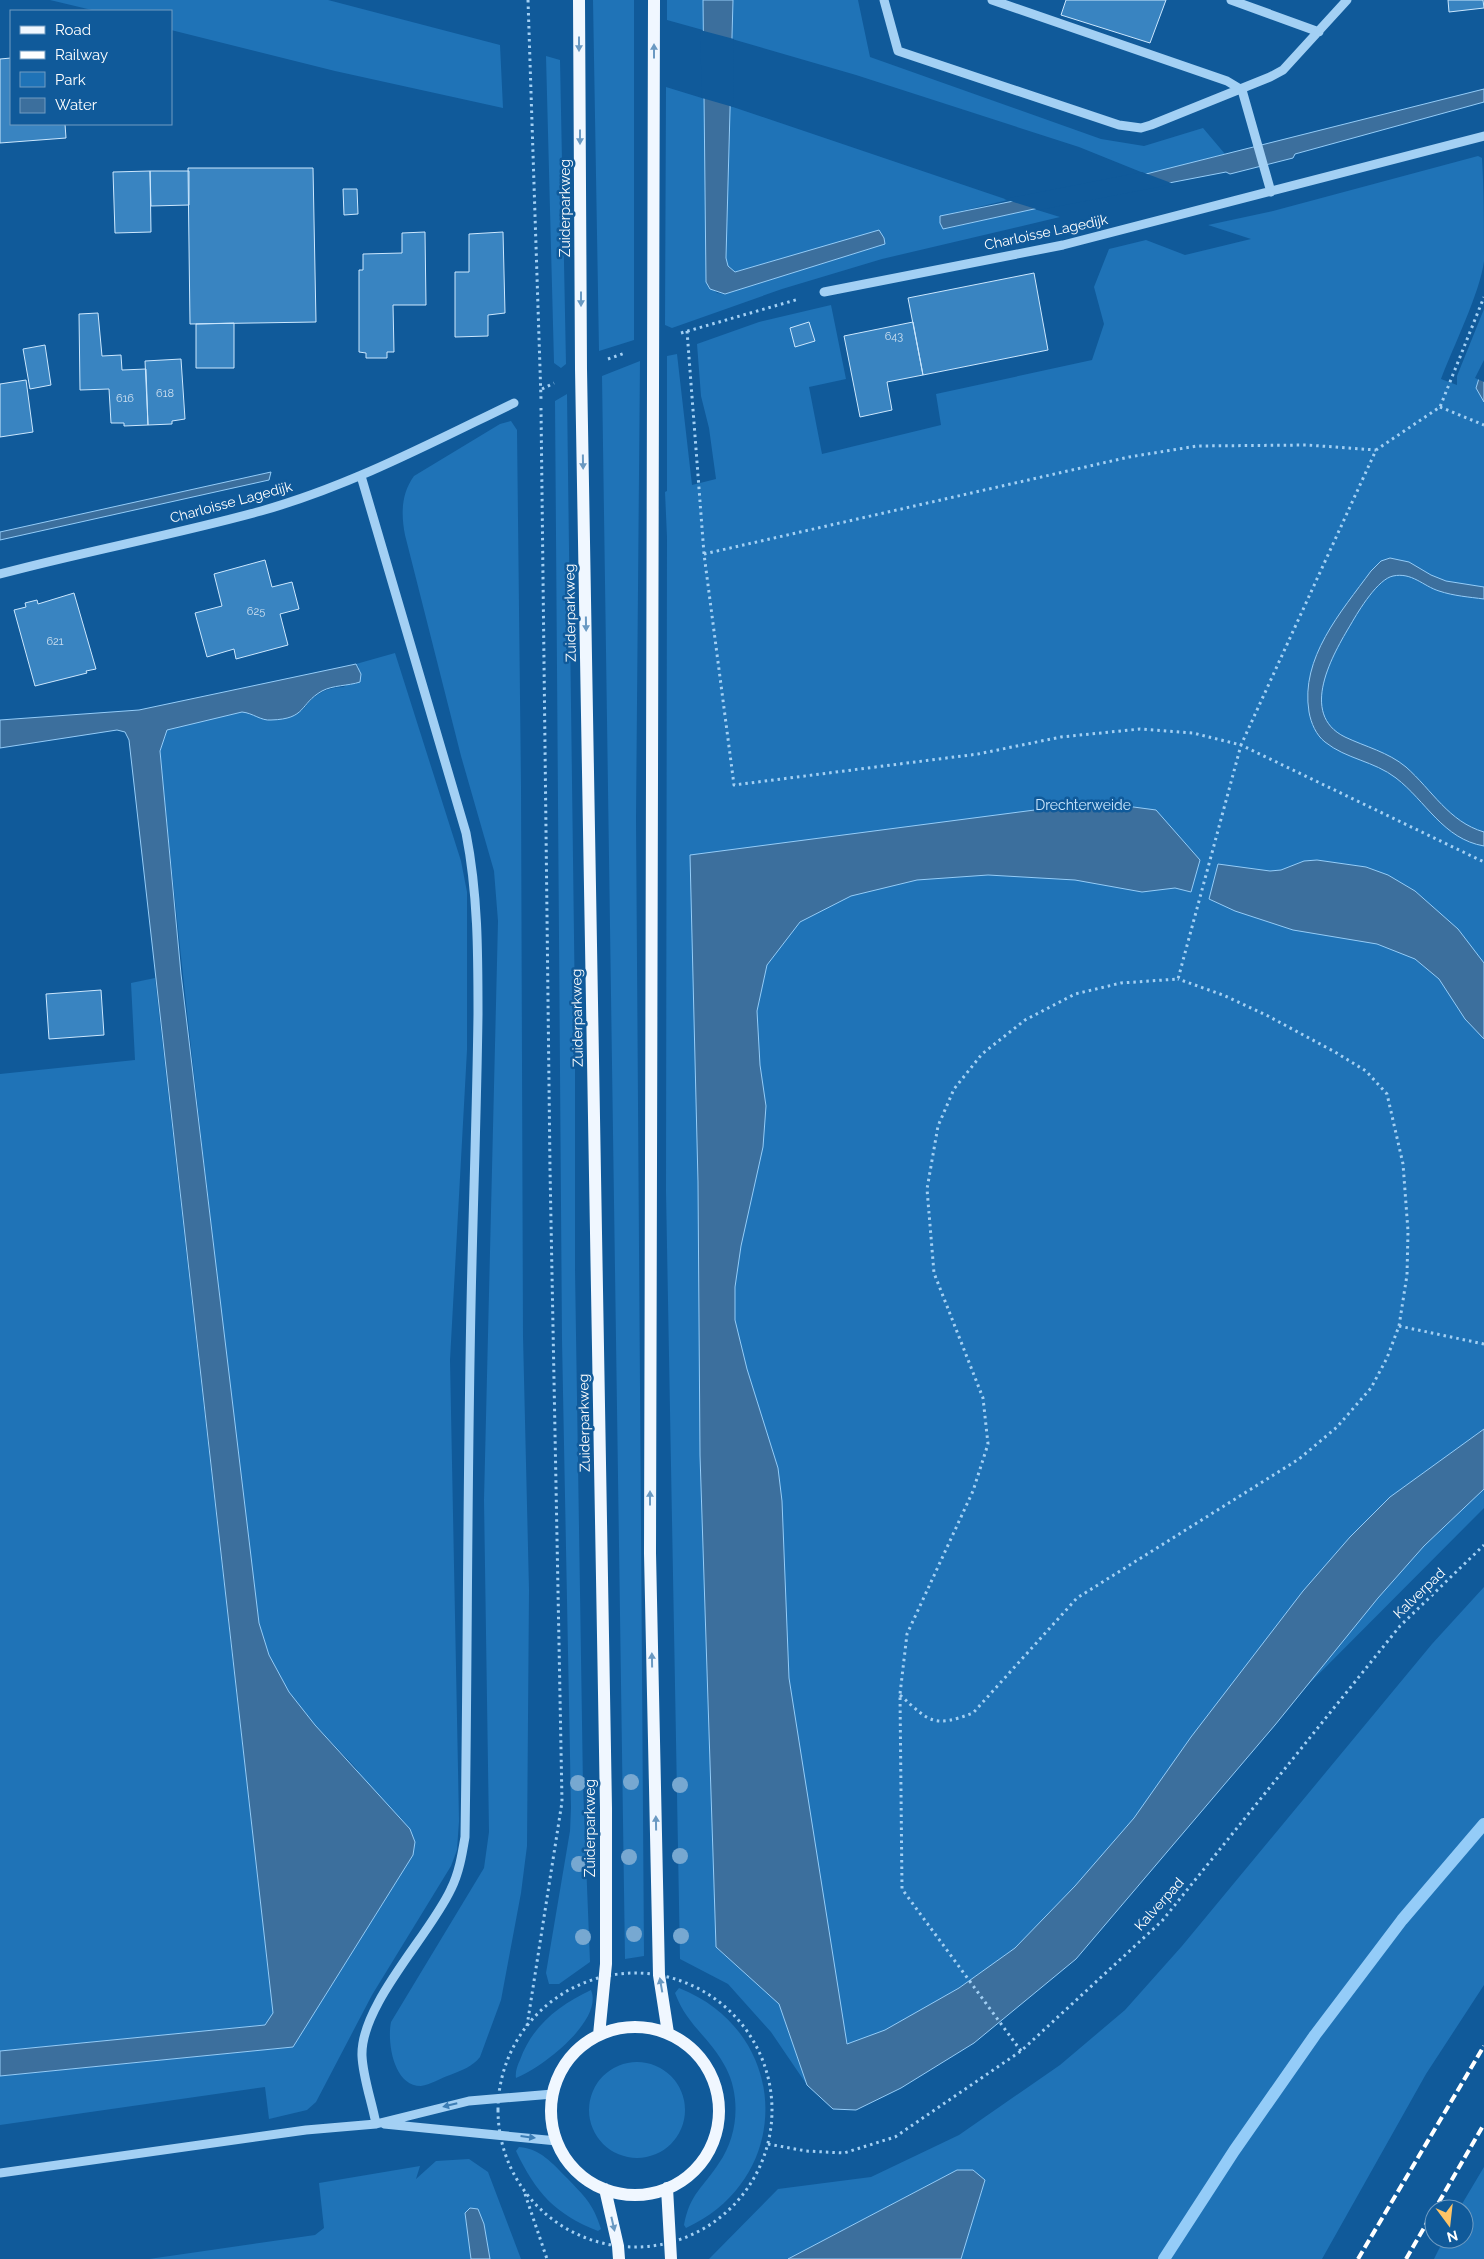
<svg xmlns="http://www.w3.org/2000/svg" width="1484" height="2259" viewBox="0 0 1484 2259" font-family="Raleway,sans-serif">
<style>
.green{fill:#1f73b7;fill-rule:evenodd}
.water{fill:#3c6f9d;stroke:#94ccf8}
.pier{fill:#105a9a}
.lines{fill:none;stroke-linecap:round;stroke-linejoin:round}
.stream{stroke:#94ccf8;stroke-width:12}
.building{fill:#3984c1;stroke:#cbe7fe}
.path{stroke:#a3d0f4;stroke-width:3;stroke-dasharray:2.5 4;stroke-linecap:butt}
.minor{stroke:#a3d0f4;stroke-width:9}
.major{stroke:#f0f7ff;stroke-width:12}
.rail{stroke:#fff;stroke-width:4;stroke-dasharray:9 4;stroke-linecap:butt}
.tree{fill:#77a8d1}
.oneway{fill:#6a99c2}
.oneway2{fill:#3c7db5}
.labels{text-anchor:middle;stroke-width:5;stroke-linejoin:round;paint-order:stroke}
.number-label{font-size:11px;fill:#cee0f0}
.street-label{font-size:14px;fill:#fff;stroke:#105a9a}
.park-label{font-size:14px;fill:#cbe7fe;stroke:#105a9a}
</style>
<rect width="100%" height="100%" fill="#105a9a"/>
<path class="green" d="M50,0H328L500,45L503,108L335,71L171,30V11H96Z
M593,0H634V340L599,351Z
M667,0H703V30L667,20Z
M733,0H858L870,57L1101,139L1144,146L1203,128L1225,154L1146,174L1079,147L856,75L732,39Z
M546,56L560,60L566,364L561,368L554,363Z
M666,87L705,99L706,282L717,293L725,294L885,244L879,231L734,272L728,266L726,258L730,106L1008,200L941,216L944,229L1034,209L1060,217L882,259L782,289L672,328L665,325Z
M1478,156L1482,158C1484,191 1484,227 1484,261C1480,293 1453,347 1441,379L1457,385V376L1484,309V362L1476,388L1484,397V1508L1019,1975L859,2082L783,2015L807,2085L771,2032L728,1984L680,1959L666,1191L667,537L665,492L667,491V356L677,354L692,485L716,479L709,428L701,396L697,344L759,322L831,305L846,379L809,387L822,454L941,425L936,394L1092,360L1104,324L1094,287L1109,249L1146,240L1185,255L1251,239L1208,225L1273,211ZM699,1222L728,1958L716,1947L700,1455Z
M640,361L636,819L644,1956L625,1959L602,376Z
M567,394L575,1013V1269L583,1786L590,1962L559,1984H549L546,1973L570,1831L571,1808L562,1340L555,401Z
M511,421L517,430L521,786L523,1336L529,1590L527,1846L521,1893L501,2000L480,2057C472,2067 462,2070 450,2075C441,2078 430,2085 421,2086C393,2086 387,2041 391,2022L484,1868L489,1832L484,1500L498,921L494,871L461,756L405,535C401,514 401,494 414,476L500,424Z
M395,653L461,861L467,892V1050L450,1360L459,1821L457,1850L451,1866L372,1995L316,2102L307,2110L269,2119L265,2087L0,2125V2076L293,2047L413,1855L355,1767L315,1725L289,1692L269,1655L259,1623C224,1332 188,1042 160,751L166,730L242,712L303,710C314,694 325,688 344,687L359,667L356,664Z
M155,978L273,2013L265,2025L0,2051V1074L135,1060L131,983Z
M1484,1587V1985L1426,2074L1322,2259H961L985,2181L973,2170H957L788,2259H709L778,2189L871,2177L959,2135L1060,2065L1125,2010L1182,1946L1432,1644Z
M679,1988C791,2032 795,2178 686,2228L684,2225C690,2193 703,2188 719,2163C738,2136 741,2097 726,2068C711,2038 687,2026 675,1993Z
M591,1990C604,2021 540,2069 516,2078C515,2073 517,2066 520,2060C532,2026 559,2005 591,1990Z
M589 2110a48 48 0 1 1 96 0a48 48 0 1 1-96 0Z
M519,2147C541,2149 552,2163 567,2178C584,2196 593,2203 601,2229L598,2231C555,2214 536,2193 516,2151Z
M469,2159L488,2172L521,2259H490L484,2224L478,2209L465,2213L471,2259H149L315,2235L324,2228L319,2183L420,2166L416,2179L436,2161Z
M1484,2167V2259H1434L1444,2239H1464V2209H1459Z"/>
<path class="water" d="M703,0H733L726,258L728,266L735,272L879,230L884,238L885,244L725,294L710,289L706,282Z
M1484,89V102L1295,154L1293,158L1230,174L1226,172L1034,209L943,229L940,223V216L1146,174Z
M1484,362V402L1476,388Z
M271,472L269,480L0,540V532Z
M1390,558L1409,562L1431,575L1446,581L1484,587V599C1469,597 1454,596 1439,591C1423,586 1412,572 1393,576C1378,579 1359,610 1351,624C1333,654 1298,714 1345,737C1366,747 1388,752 1406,767C1432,790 1449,822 1484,832V846C1443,839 1426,801 1396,778C1374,761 1346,759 1325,742C1316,735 1311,723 1309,712C1300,658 1341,612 1371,571L1381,561Z
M356,664L361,674L360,682C348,686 333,685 322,691C299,704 307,719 271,720C261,721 253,713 242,712L167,730L160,751L181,974L259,1623L269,1655L289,1692L315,1725L410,1829L415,1842L413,1855L293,2047L0,2076V2051L265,2025L273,2013L129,740L125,732L117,730L0,748V720L139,710Z
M1096,802L1156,810L1200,860L1191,892L1175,888L1142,892L1075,880L988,875L917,880L851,896L800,922L767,965L757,1011L760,1065L766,1106L763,1147L741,1246L735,1287V1320L747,1369L778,1468L782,1501L789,1678L847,2044L885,2030L959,1988L1015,1948L1075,1886L1134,1818L1191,1737L1303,1591L1350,1537L1390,1497L1484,1429V1489L1424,1546L1378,1598L1275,1725L1076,1959L974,2043L901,2088L856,2110L833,2109L807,2085L779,2004L716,1947L700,1455L698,1182L690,855Z
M1317,860L1366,867L1388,875L1415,891L1458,929L1484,963V1039L1465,1019L1439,979L1415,959L1377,944L1293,930L1235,911L1209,899L1218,864L1270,871L1281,870L1304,861Z
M957,2170H973L985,2180L961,2259H788Z
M470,2208L478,2209L484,2224L490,2259H471L465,2213Z"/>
<path class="pier" d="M700,30L734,39L733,107L702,98Z
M1142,172L1174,184L1039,210L1004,199Z
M1484,360V382L1475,378Z"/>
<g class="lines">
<path class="stream" d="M1164,2259L1234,2151L1315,2035L1402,1920L1484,1824"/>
</g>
<path class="building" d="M1066,0H1166L1150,43L1061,15Z
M1448,0H1483L1484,8L1449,12Z
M11,58V124H65L66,138L0,143V59Z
M188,168H313L316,322L190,324Z
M150,171L151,232L115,233L113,172Z
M150,171H189V205L151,206Z
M343,189H357L358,214L344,215Z
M425,232L426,305H393L394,352H387V358H366V353L359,352V270H363V254L402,253V233Z
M503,232L505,313L488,315V336L455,337V272H469V234Z
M1034,273L1048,350L923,375L908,298Z
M98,313L102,356L121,355L122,370L146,369L148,425L124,426V423H111L109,389L80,390L79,314Z
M809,322L815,341L795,347L790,328Z
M913,322L923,375L887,382L892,410L860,417L844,336Z
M234,323V368H196V324Z
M45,345L51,385L30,389L23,349Z
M181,359L185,419L172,421V424L148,425L145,361Z
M26,380L33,432L0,437V384Z
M265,560L272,587L292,582L299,609L280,614L288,645L236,659L234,649L207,657L195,613L222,606L214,574Z
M74,593L96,669L86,671L87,673L35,686L14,610L26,607L25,603L37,600L38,604Z
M101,990L104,1035L49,1039L46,994Z"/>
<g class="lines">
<path class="path" d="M528,0L541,399
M687,331L704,554L734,785L978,754L1061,737L1140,729L1193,733L1241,745L1376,450L1440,407L1484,297
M681,333L799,299
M608,359L625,353
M542,389L554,383
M1440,407L1484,425
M704,554L1129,457L1197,446L1307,445L1376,450
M1399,1326L1484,1344
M900,1695C930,1722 933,1728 973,1713L1077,1598L1299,1459L1337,1427L1371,1388L1387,1358L1399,1326L1407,1275L1408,1231L1403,1164L1387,1094L1366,1071L1335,1052L1268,1016L1223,995L1178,979
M498 2110a137 137 0 1 1 274 0a137 137 0 1 1-274 0Z
M527,2026L562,1802L550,1169L541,408
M1021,2051L902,1889L900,1694L907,1634L973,1491L988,1444L983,1398L934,1273L927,1189L938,1126L954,1089L982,1054L1025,1020L1075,994L1121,983L1178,979L1241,745L1484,862
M768,2144L806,2151L844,2153L895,2137L1021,2051L1162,1921L1400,1626L1484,1545
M525,2194L547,2259"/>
<path class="minor" d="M884,0L898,51L1119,125L1141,128L1151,125L1270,77L1283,70L1347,0
M992,0L1227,81L1242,90L1271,192
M1231,0L1319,32
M824,292L1063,245L1484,136
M361,476L466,833C478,894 478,953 478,1014C477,1097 474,1179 472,1262C467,1454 468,1646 465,1837C462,1855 459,1873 451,1889C430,1935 360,2005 362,2056C363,2078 372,2102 376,2124
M0,574C86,551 174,535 261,511C350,486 431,443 514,403
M384,2124L557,2141
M0,2173L306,2130L376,2124L469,2101L553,2094"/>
<path class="major" d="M579,0L581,369L606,1808V1964L599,2035
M654,0L650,1553L659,1975L668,2033
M551 2111a84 84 0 1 1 168 0a84 84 0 1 1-168 0Z
M667,2188L671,2259
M605,2189L618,2246L619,2259"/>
<path class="rail" d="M1358,2259L1484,2046
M1406,2259L1484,2124"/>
</g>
<g class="tree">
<circle cx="631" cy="1782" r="8"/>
<circle cx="578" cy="1783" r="8"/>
<circle cx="680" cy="1785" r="8"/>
<circle cx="680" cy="1856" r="8"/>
<circle cx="629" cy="1857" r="8"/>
<circle cx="579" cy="1864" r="8"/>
<circle cx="634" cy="1934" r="8"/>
<circle cx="681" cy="1936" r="8"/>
<circle cx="583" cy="1937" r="8"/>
</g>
<defs><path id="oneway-solid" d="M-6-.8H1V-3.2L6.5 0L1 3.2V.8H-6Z" transform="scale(1.25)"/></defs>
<g class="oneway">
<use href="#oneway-solid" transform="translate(579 44) rotate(90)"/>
<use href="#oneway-solid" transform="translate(654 51) rotate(-90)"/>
<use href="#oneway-solid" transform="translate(580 137) rotate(90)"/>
<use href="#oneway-solid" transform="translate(581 299) rotate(90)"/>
<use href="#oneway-solid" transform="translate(583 462) rotate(89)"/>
<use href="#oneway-solid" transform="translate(586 624) rotate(89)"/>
<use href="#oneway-solid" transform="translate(650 1498) rotate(-90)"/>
<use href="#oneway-solid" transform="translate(652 1660) rotate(-91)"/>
<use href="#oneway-solid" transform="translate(656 1823) rotate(-91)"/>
<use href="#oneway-solid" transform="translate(661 1985) rotate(-100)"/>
<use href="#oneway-solid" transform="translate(613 2224) rotate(77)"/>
</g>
<g class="oneway2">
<use href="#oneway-solid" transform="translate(450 2105) rotate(166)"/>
<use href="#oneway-solid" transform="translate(528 2137) rotate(7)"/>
</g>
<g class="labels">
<g class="number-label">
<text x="894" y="340">643</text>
<text x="165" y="397">618</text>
<text x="125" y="402">616</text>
<text x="256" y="615">625</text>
<text x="55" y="645">621</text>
</g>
<g class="street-label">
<text transform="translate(565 208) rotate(-90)" y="5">Zuiderparkweg</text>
<text transform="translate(1046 232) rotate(-12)" y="5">Charloisse Lagedijk</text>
<text transform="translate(231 502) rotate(-15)" y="5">Charloisse Lagedijk</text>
<text transform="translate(570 613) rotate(-91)" y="5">Zuiderparkweg</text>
<text transform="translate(577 1018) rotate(-91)" y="5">Zuiderparkweg</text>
<text transform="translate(584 1423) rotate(-91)" y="5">Zuiderparkweg</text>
<text transform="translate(1419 1593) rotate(-44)" y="5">Kalverpad</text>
<text transform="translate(590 1828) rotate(-90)" y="5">Zuiderparkweg</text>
<text transform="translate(1159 1904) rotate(-48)" y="5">Kalverpad</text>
</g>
<g class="park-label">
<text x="1083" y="810">Drechterweide</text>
</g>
</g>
<rect x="10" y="10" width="162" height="115" fill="#105a9a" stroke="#709cc2"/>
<rect x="20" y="26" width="25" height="8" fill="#f0f7ff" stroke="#709cc2"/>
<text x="55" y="35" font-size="15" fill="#ffffff">Road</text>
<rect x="20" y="51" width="25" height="8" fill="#ffffff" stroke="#709cc2"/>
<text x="55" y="60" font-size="15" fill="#ffffff">Railway</text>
<rect x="20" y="72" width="25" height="15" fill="#1f73b7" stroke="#709cc2"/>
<text x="55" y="85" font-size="15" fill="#ffffff">Park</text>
<rect x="20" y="98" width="25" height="15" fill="#3c6f9d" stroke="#709cc2"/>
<text x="55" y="110" font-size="15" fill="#ffffff">Water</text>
<g transform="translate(1449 2224) rotate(165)"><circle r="24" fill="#105a9a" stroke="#709cc2"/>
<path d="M0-4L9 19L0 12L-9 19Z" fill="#ffc466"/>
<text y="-8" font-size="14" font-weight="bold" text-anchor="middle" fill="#ffffff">N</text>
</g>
</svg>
